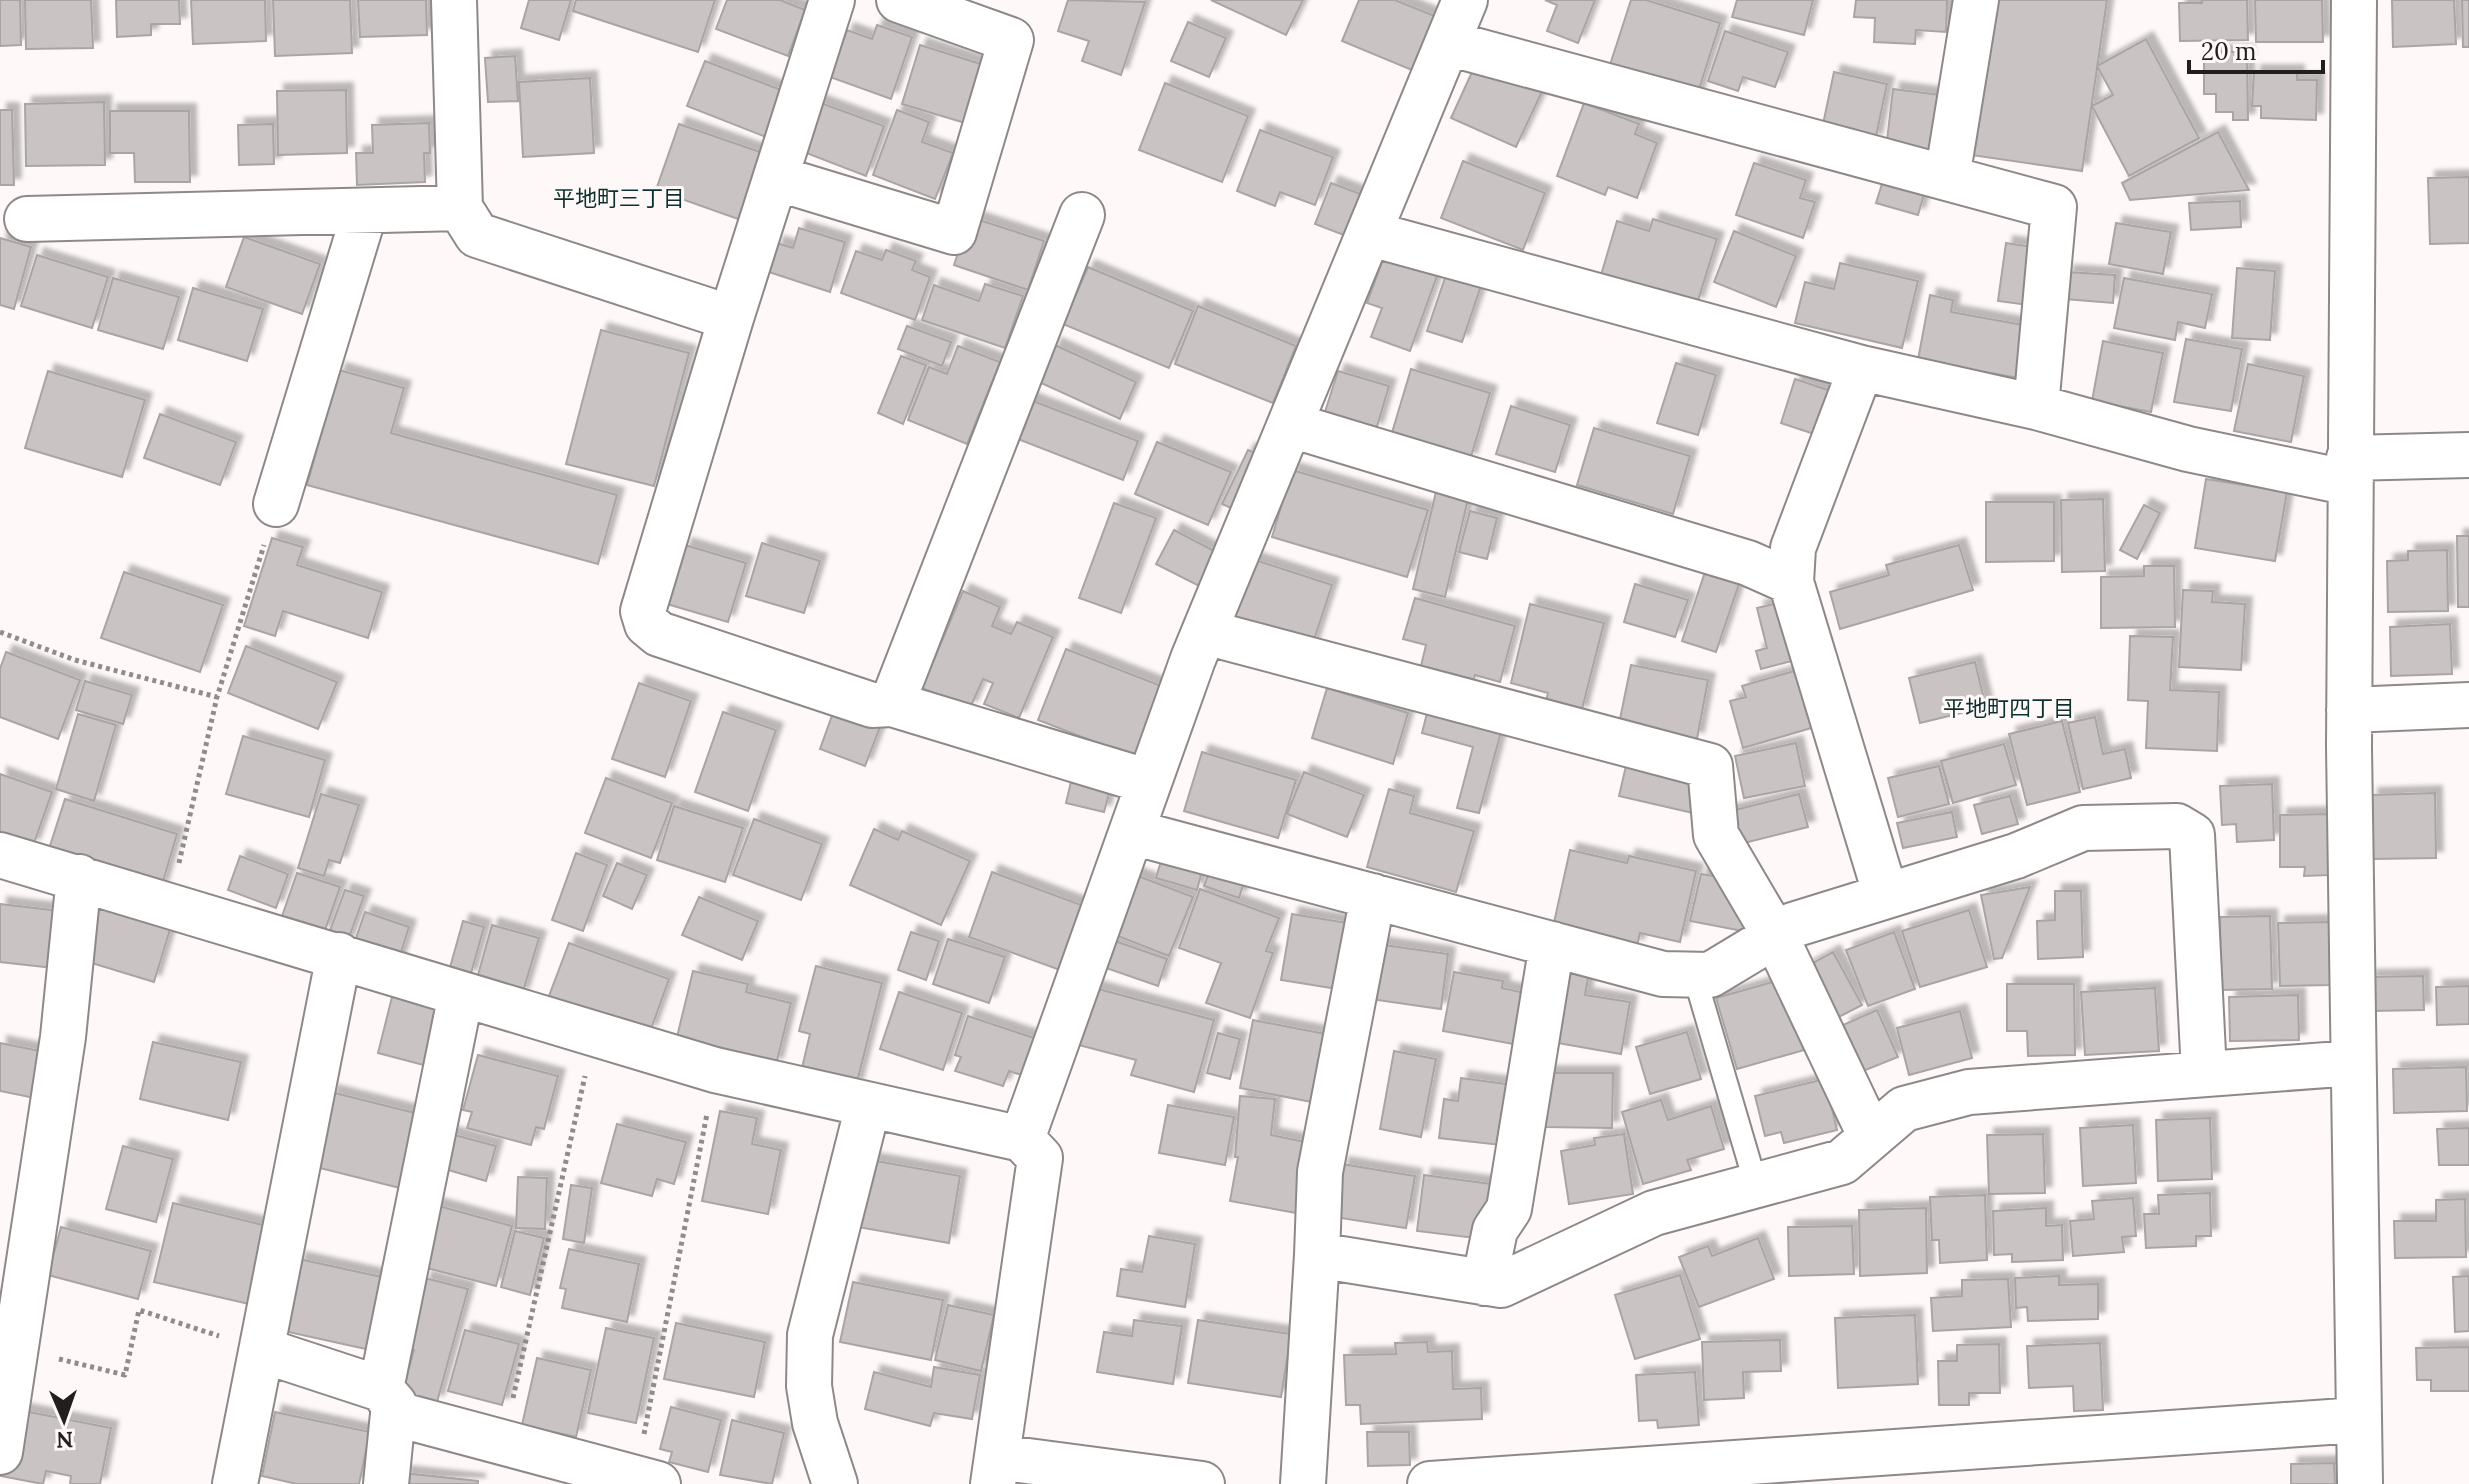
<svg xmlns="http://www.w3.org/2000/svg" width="2469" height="1484" viewBox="0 0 2469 1484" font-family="Lora,'Noto Sans JP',serif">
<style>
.building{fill:#c9c4c3;stroke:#aaa5a4;stroke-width:2;filter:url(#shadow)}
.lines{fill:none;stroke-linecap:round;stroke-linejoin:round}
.lane-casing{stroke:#8e8988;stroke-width:26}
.street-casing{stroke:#8e8988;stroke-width:48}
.path{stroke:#908c8c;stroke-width:5;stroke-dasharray:4 4;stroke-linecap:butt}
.lane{stroke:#fff;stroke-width:22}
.street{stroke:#fff;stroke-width:44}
.labels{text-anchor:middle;stroke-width:6;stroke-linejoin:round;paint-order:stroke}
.neighbourhood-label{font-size:22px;fill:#0c302d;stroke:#fef9f8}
</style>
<defs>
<filter id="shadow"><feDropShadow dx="7" dy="-7" stdDeviation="2" flood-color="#0004"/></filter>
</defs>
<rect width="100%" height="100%" fill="#fef9f8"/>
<path class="building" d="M0,0H20L21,45L0,46Z
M25,0H91L93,48L26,49Z
M116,0H179L180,24H151V35L117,37Z
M191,0H265L266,41L193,44Z
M273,0H350L352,53L275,56Z
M358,0H426L427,35L360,37Z
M529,0H571L559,40L521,28Z
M576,0H715L698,52L573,11Z
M727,0H780L805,10L788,56L716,29Z
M1068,0L1145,2L1121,75L1082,61L1089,41L1058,31Z
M1211,0H1303L1286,35Z
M1359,0H1395L1442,19L1419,73L1342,41Z
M1545,0H1595L1578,43L1547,31L1557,5Z
M1631,0H1646L1720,23L1696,99L1608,71Z
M1737,0H1813L1804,35L1732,17Z
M1856,0H1947L1946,32L1916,30L1915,44L1874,42L1875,18L1854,17Z
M1986,0H2107L2082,171L1964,154Z
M2202,0H2247L2248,40L2180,41L2179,3H2202Z
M2255,0H2322L2323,42H2256Z
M2392,0H2454L2456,44L2393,47Z
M2462,0H2469V47H2463Z
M1188,22L1226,38L1209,77L1171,61Z
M877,25L912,37L891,99L830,77L847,30L872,39Z
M1725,31L1788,52L1775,87L1743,77L1738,91L1708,81Z
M2146,39L2199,138L2129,176L2092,106L2113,95L2097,66Z
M920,45L984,65L965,123L902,104Z
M2204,52H2247L2248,120H2233V112H2216V94H2204Z
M515,56L518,101L488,102L485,58Z
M1478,59L1547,81L1516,147L1451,118Z
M705,61L784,91L766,137L687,106Z
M1834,72L1887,84L1875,141L1822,129Z
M2254,72H2297V80H2317L2316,120L2261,118V106H2252Z
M590,78L594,153L523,157L519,82Z
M1165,83L1248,116L1222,182L1139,150Z
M1893,89L1949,96L1942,155L1886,149Z
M346,90L347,153L278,155L277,91Z
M104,102L105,165L26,166L25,104Z
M818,102L884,126L866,176L801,151Z
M1584,103L1639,124L1635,134L1657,143L1637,198L1608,187L1605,195L1557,176Z
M0,110H12L14,185H0Z
M897,110L929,122L922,142L953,153L935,199L873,175Z
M110,111H189L190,182H135L134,153H110Z
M429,123L430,153H424L425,182L357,185L356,153H373L372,125Z
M273,124L274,164L239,165L238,125Z
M679,124L763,153L738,219L656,190Z
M1260,130L1333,157L1315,205L1280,192L1275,206L1237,191Z
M2218,132L2249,190L2130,200L2122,183Z
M1463,161L1545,193L1523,250L1441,218Z
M1754,163L1806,180L1800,198L1815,202L1803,238L1736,215Z
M1887,168L1928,180L1918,215L1876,203Z
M2469,177V243L2430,244L2428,178Z
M1331,183L1366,196L1349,237L1315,224Z
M2240,201L2241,227L2191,230L2189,203Z
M970,217L1044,241L1028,290L954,265Z
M1653,219L1717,239L1697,304L1601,275L1617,221L1649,231Z
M2116,223L2171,232L2163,274L2109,264Z
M799,228L845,242L830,292L769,272L777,243L793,248Z
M1734,231L1796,256L1776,307L1714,282Z
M244,237L320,264L302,314L226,287Z
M0,238L31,247L14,309L0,305Z
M1389,243L1442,262L1410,351L1371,337L1382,308L1367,303Z
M2006,243L2045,249L2036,306L1998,301Z
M886,250L916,261L912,270L930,277L915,320L841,293L856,251L882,260Z
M37,255L108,277L92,328L21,306Z
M1840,263L1918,281L1902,348L1795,323L1805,282L1834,289Z
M1449,266L1484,277L1462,342L1427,331Z
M1088,267L1193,311L1169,368L1063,324Z
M2237,268L2275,271L2270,340L2232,338Z
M2067,272L2115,275L2113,303L2065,299Z
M113,278L179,297L163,349L98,330Z
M2124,278L2212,294L2205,328L2178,322L2175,340L2114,328Z
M985,284L1023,296L1005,348L922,320L934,285L979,301Z
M193,288L263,309L247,361L178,340Z
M1930,295L1953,300L1951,312L2034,327L2024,379L1918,360Z
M1198,306L1296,346L1273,403L1175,364Z
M907,326L951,342L942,366L898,349Z
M601,330L689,353L654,486L566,464Z
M2186,339L2242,349L2231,411L2174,402Z
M2103,341L2163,353L2151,412L2092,401Z
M1055,345L1136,382L1120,419L1039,382Z
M958,346L1000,362L967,444L908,420L929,367L947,374Z
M901,356L926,365L903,424L878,413Z
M1676,363L1716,375L1698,435L1657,423Z
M2248,364L2304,376L2291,442L2234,431Z
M1411,369L1490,393L1470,460L1391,436Z
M339,370L404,388L391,433L617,495L598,564L307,485Z
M48,371L145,400L122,477L25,448Z
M1338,371L1389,386L1376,430L1324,415Z
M1795,379L1834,392L1820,436L1781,423Z
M1025,398L1138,441L1123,480L1010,436Z
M1511,406L1570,425L1555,472L1496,454Z
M160,414L236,442L220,485L144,458Z
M1594,428L1690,456L1673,514L1577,485Z
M1157,442L1231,472L1208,525L1135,494Z
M1248,450L1266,458L1240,512L1222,504Z
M1292,470L1428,510L1407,577L1272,537Z
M1439,479L1471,486L1445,597L1413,589Z
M2206,479L2287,492L2275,561L2195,548Z
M2103,499L2105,571L2062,572L2061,500Z
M1986,502H2054V561L1986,562Z
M1114,503L1156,518L1121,613L1079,598Z
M2144,505L2160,513L2137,559L2120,550Z
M1470,511L1497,518L1487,559L1459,552Z
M1174,530L1220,554L1203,588L1156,564Z
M2457,536H2469V607H2458Z
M272,538L303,547L297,565L382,592L368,638L283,611L275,636L244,626Z
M762,543L820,561L804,613L746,596Z
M685,545L746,563L728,622L667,604Z
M1959,545L1973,590L1840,629L1830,592L1889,575L1886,565Z
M2447,550L2448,611L2388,612L2387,561L2408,560V551Z
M1252,559L1332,585L1312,646L1232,619Z
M1709,560L1743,572L1716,652L1682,641Z
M2144,566H2174L2175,627L2101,628V577L2144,576Z
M124,572L223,605L200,672L101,638Z
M1635,584L1688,600L1675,637L1624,622Z
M2183,590L2213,591L2212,602L2245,604L2241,670L2179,667Z
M963,591L1000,607L992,626L1011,634L1017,622L1053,637L1019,718L984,704L993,683L983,679L970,708L922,688Z
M1786,591L1803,658L1761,669L1756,651L1767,648L1757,608L1774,604L1771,595Z
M1415,598L1515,626L1500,682L1475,675L1472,684L1420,670L1426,645L1403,639Z
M1530,604L1604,623L1581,713L1545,705L1548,693L1511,683Z
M2450,624L2452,674L2391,676L2390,627Z
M2130,636L2173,637L2170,690L2219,692L2217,751L2146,748L2148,701L2128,700Z
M246,646L337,682L318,729L228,693Z
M1066,649L1164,687L1136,758L1038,720Z
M6,652L80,680L58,739L0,717V669Z
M1975,662L1986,707L1920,723L1909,678Z
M1631,665L1708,680L1697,739L1619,724Z
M1801,669L1818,726L1743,748L1730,701L1746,697L1742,686Z
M85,681L132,695L123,724L76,710Z
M639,683L691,701L665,777L612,759Z
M1327,688L1408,713L1393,764L1312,738Z
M1430,701L1504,721L1479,813L1457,808L1473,747L1422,733Z
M834,710L880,727L865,766L820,749Z
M723,712L776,730L748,811L695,792Z
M78,714L116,725L94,801L56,789Z
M2095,717L2103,754L2125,749L2131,778L2083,789L2068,723Z
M2062,721L2080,792L2027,805L2009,734Z
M243,736L325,760L309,817L226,794Z
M1796,743L1805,786L1744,798L1735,756Z
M2004,744L2016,785L1953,803L1941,761Z
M1202,752L1296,780L1278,838L1184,811Z
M1629,753L1703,770L1693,813L1619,796Z
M1939,766L1949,804L1898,817L1888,778Z
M1074,769L1113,779L1104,812L1066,803Z
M1304,772L1364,795L1347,837L1287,814Z
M0,774L52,792L33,846L0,835Z
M606,778L672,803L651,858L585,833Z
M2272,784L2274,840L2237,842L2236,824L2222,825L2220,786Z
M1389,789L1414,796L1410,813L1474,831L1456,892L1367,867Z
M2435,793L2436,858L2372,859L2371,795Z
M321,794L359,805L340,863L329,860L324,876L298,868Z
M1799,794L1808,827L1732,846L1723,813Z
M2010,796L2018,824L1982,834L1974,805Z
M65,799L177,834L161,888L48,852Z
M674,806L743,828L725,882L657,860Z
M1952,812L1957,837L1903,848L1897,823Z
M2329,814V875L2304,876L2305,867H2280V815Z
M754,819L822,844L801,900L733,875Z
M874,829L898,840L902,831L970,861L941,925L850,885Z
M1165,847L1205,859L1197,890L1156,878Z
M1570,850L1627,863L1629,856L1696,871L1680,942L1640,933L1637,946L1553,927Z
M576,853L607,865L583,931L552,920Z
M240,856L288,874L276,908L228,890Z
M617,863L647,875L632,909L603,896Z
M1212,865L1246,876L1239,898L1204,886Z
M992,872L1084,906L1060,970L969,937Z
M297,873L340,887L324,933L281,919Z
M1133,874L1193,897L1169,956L1110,933Z
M1701,874L1733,879L1748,899L1743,931L1690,921Z
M2030,887L2002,958L1994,959L1981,895Z
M1200,889L1279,918L1266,951L1273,953L1250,1018L1206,1003L1221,963L1179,948Z
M345,890L364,896L347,943L328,936Z
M2055,891H2081L2083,957L2038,959L2037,921L2055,920Z
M699,897L758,921L742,960L682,935Z
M0,904L60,911L53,968L0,962Z
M99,904L171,926L154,982L82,960Z
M1969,910L1987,967L1920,987L1902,931Z
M365,912L409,927L398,962L353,947Z
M1292,914L1354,924L1344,990L1281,980Z
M2270,916L2272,989L2221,990L2220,917Z
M463,921L484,927L470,977L449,971Z
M2329,922L2330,985L2280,986L2278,923Z
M492,925L539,938L522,995L476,982Z
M911,932L939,941L926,980L898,970Z
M1894,932L1915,989L1868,1006L1846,950Z
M948,939L1005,957L989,1003L933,984Z
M1112,940L1167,959L1158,986L1103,967Z
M569,943L669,979L650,1032L549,996Z
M1377,944L1448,954L1441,1009L1370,999Z
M1833,952L1862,1005L1835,1019L1806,967Z
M1560,961L1590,967L1585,995L1630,1002L1621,1054L1546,1041Z
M816,966L882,983L856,1086L801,1072L810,1034L799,1031Z
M693,971L748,984L746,992L791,1003L776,1065L676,1041Z
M1454,972L1503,981L1502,988L1529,994L1519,1045L1443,1031Z
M2423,976L2424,1010L2371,1011L2369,977Z
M1776,981L1783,1003L1789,1002L1804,1050L1737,1069L1716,998Z
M2007,984H2074L2075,1055L2028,1056L2027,1031H2007Z
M2469,986V1024L2437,1025L2436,987Z
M1091,987L1214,1020L1194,1092L1131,1075L1136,1060L1075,1044Z
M2155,988L2159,1051L2085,1055L2081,992Z
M899,992L962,1013L943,1070L880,1049Z
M393,993L450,1007L435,1068L378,1053Z
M2298,995L2299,1040L2230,1041L2229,997Z
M1877,1010L1898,1057L1863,1071L1843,1025Z
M1960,1011L1972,1058L1909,1075L1897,1028Z
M968,1016L1040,1040L1028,1077L1009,1071L1003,1086L955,1071L961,1057L955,1055Z
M1253,1020L1336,1036L1322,1104L1240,1088Z
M1687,1032L1701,1079L1650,1094L1636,1047Z
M1218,1033L1240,1039L1230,1079L1207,1073Z
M153,1042L241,1062L228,1120L140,1099Z
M0,1043L45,1052L35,1098L0,1091Z
M1394,1051L1436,1059L1421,1137L1380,1129Z
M478,1055L558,1076L544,1129L536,1127L531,1145L467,1128L472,1112L463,1110Z
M2466,1067L2467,1111L2394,1113L2393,1069Z
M1545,1073H1613L1612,1128L1544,1127Z
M1461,1078L1514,1085L1501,1145L1439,1138L1444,1099L1458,1101Z
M1825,1079L1837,1130L1784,1143L1781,1132L1765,1136L1755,1096Z
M331,1092L423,1115L404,1189L312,1166Z
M1240,1096L1275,1099L1271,1135L1315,1144L1302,1214L1230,1201L1238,1157H1235Z
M1661,1100L1668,1120L1711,1106L1724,1149L1687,1160L1691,1170L1643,1184L1622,1112Z
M1168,1105L1234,1117L1225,1165L1159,1153Z
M720,1111L757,1118L752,1144L781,1150L768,1214L702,1201Z
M2210,1118L2212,1179L2158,1181L2156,1120Z
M617,1124L686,1142L674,1184L657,1179L652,1196L601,1183Z
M2133,1125L2136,1183L2083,1186L2080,1128Z
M2469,1128V1165H2439L2437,1129Z
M447,1133L496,1146L486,1181L438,1167Z
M1624,1134L1633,1194L1569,1204L1561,1151L1595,1145L1594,1138Z
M2043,1134L2045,1193L1989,1194L1987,1135Z
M123,1146L173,1159L156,1222L106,1209Z
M871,1160L960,1176L949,1243L858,1227Z
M1342,1164L1415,1176L1406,1228L1334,1217Z
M1424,1175L1499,1185L1483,1239L1417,1231Z
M518,1177L547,1178L545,1229L516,1228Z
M571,1185L592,1188L584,1243L563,1239Z
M2210,1193L2211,1236H2196V1246L2146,1248L2144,1214H2159L2158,1195Z
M1985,1195L1987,1260L1940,1263L1939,1240H1932L1930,1197Z
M2133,1198L2136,1236L2122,1237L2124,1252L2073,1256L2070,1221L2094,1219L2092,1201Z
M2465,1199L2466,1257L2395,1258L2394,1221H2436V1200Z
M173,1203L267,1226L249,1304L154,1282Z
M435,1205L512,1226L496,1286L419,1266Z
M1926,1208L1927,1273L1860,1276L1859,1210Z
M2046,1208V1226L2062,1225L2063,1260L2012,1262V1254L1994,1255L1993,1211Z
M1852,1226L1854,1274L1789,1276L1788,1227Z
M61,1227L151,1251L138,1299L48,1275Z
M515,1231L544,1238L530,1295L501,1287Z
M1149,1236L1195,1244L1185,1307L1117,1296L1121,1269L1142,1272Z
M1758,1238L1774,1279L1699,1307L1679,1257L1708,1246L1712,1256Z
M569,1249L639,1264L627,1322L562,1308L566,1289L560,1288Z
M299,1259L391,1279L375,1351L284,1331Z
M1680,1275L1700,1339L1635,1359L1615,1295Z
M2059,1276V1285L2098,1284V1319L2028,1321L2027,1307L2016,1308L2015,1278Z
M2469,1276V1331L2455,1332L2453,1277Z
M425,1278L468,1289L437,1402L402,1393L414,1350L406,1348Z
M2008,1279L2011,1327L1933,1331L1931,1298L1962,1296V1280Z
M853,1282L943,1300L931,1360L840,1342Z
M948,1305L994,1315L981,1371L935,1360Z
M1915,1315L1918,1384L1838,1388L1835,1318Z
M1134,1320L1182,1326L1173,1384L1097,1372L1104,1332L1132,1336Z
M1198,1320L1291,1334L1281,1397L1188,1383Z
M676,1323L765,1342L754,1397L664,1379Z
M606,1328L654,1338L636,1423L588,1413Z
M465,1330L519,1344L502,1405L448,1391Z
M1780,1340L1781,1371L1743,1372L1744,1398L1704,1400L1702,1342Z
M1427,1342L1428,1352L1452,1351L1453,1389L1481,1388L1482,1419L1361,1424L1360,1405H1346L1344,1355L1396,1354L1395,1343Z
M2100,1343L2103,1410L2074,1411L2073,1386L2029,1388L2027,1346Z
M1999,1344L2000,1393H1969V1405H1939L1938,1361H1957V1345Z
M2469,1347V1391H2431V1380H2417L2416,1348Z
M537,1358L591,1370L576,1437L522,1425Z
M934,1367L980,1375L972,1419L934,1413L930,1426L865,1409L874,1372L931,1387Z
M1695,1372L1699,1425L1658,1428L1657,1420L1639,1421L1636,1375Z
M671,1407L721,1420L708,1472L669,1462L672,1452L660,1449Z
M14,1409L111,1428L100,1484H70L71,1476L46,1471L43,1484L1,1476Z
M275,1412L370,1432L359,1484H297L262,1476Z
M732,1420L784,1433L772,1484L720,1475Z
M1367,1432H1409L1410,1465L1368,1466Z
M2334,1463L2335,1484H2291V1464Z
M404,1473L478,1481V1484H403Z"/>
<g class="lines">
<g class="lane-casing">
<path id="lane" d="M1694,974L1756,1185"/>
</g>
<g class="street-casing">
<path id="street" d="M454,0L460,208L477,235L731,318L643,611L647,624L659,634L872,705L892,704L1149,782
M2354,0L2349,747L2360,1484
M1448,43L2054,207L2036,407
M776,178L954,232L1011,40L899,0
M1947,178L1976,0
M27,219L460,208
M1371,234L1861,368L2036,407L2188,449L2350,483
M731,318L832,0
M1861,368L1793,548L1791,582L1886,896
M1291,425L1748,563L1791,582
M2349,458L2469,455
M276,504L365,211
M1205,632L1710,766L1716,835L1776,937L1871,1137
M892,704L1082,215
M2349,710L2469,705
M1132,832L1663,974L1710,975L1793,925L2016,856L2083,828L2177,826L2192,835L2204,1073
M0,855L715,1070L1022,1139L1040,1158L993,1484
M1022,1139L1193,659L1465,0
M1317,1255L1320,1172L1373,896
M1484,1283L1495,1230L1509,1209L1552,944
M262,1350L381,1389L394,1404L386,1484
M381,1389L461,994
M393,1413L658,1484
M0,1452L63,1037L79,877
M997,1457L1202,1484
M235,1484L339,955
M835,1484L815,1423L809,1386L810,1335L868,1106
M1303,1484L1317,1255L1501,1285L1654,1213L1842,1162L1904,1109L1969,1092L2353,1063
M1430,1484L2358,1420"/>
</g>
<path class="path" d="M0,632L75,660L217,697
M179,863L217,697L264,545
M59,1359L125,1375L139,1310L219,1336
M513,1398L585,1076
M644,1434L707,1114"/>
<use href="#lane" class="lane"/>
<use href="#street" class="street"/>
</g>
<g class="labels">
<g class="neighbourhood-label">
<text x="619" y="206">平地町三丁目</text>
<text x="2009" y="716">平地町四丁目</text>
</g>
</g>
<g transform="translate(64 1420) rotate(178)" stroke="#fef9f8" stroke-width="6" paint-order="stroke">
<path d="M0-6L14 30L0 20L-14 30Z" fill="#201e1e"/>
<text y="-12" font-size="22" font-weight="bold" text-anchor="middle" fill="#201e1e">N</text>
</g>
<path d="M2189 60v12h134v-12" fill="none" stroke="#201e1e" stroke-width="4"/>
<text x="2201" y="60" font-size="24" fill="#201e1e" stroke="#fef9f8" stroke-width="6" paint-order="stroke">20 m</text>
</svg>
